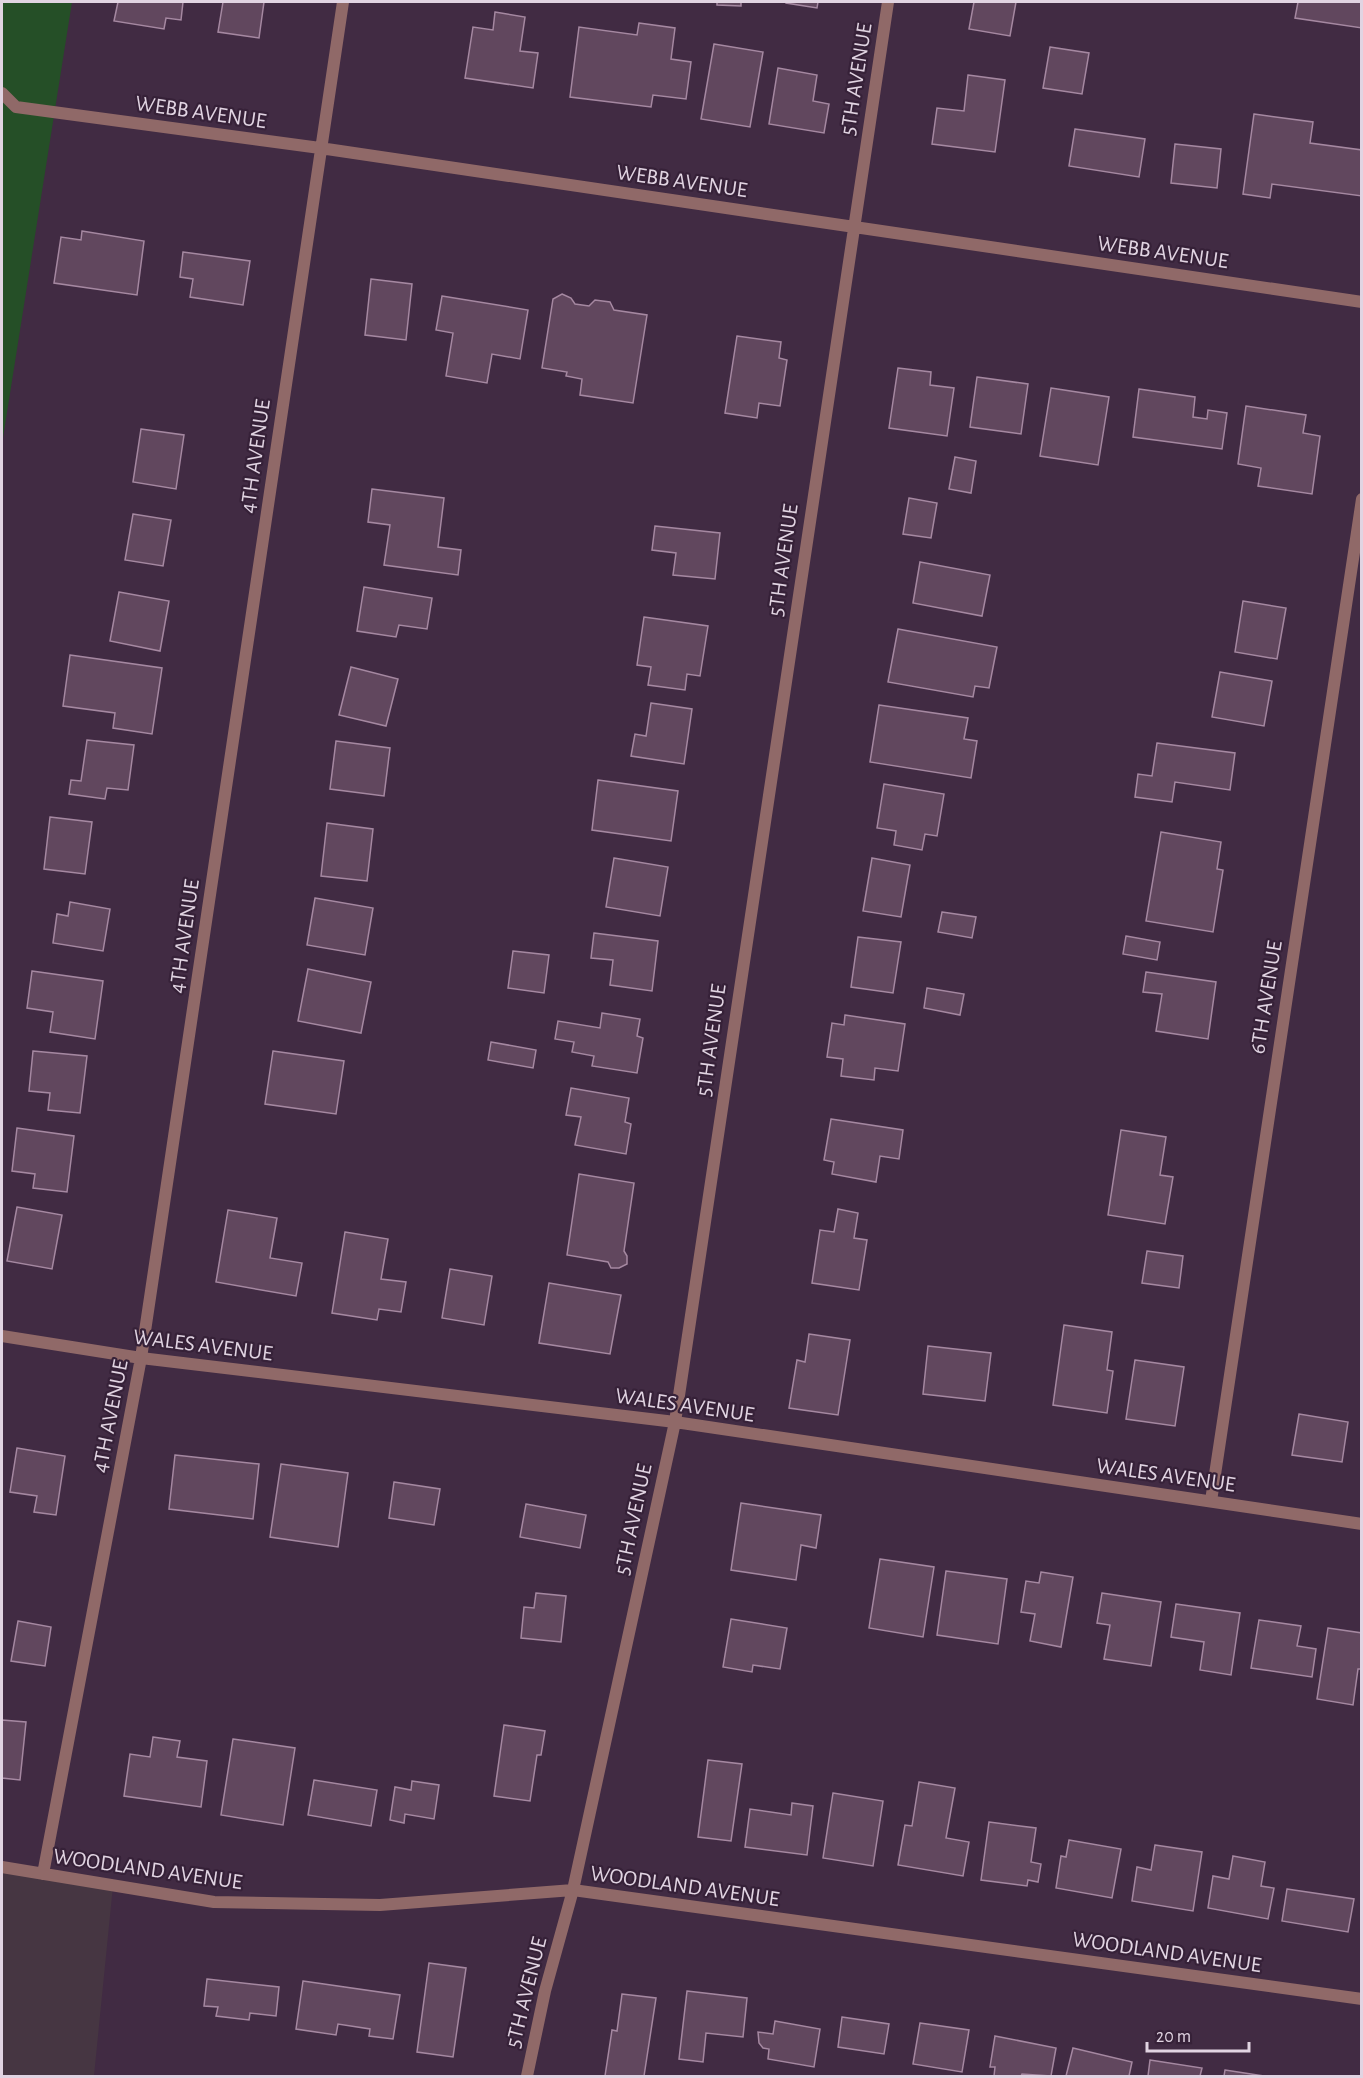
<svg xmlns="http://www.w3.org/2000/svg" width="1363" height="2078" viewBox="0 0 1363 2078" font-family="'Alegreya Sans',sans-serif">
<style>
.education{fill:#463642}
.green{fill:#254f27}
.building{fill:#61475e;stroke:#a588a1;stroke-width:1.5}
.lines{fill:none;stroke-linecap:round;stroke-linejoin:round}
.street{stroke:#906968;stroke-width:12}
.labels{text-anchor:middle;stroke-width:4.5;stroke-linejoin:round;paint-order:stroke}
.street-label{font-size:22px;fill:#e1d4e2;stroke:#362138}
</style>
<rect width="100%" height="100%" fill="#412b43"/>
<path class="education" d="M2,1867L113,1886L94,2076H2Z"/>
<path class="green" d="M2,2H72L2,444Z"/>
<path class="building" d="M118,2H183L181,20L166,18L164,29L114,21Z
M223,2H264L259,38L218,32Z
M717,2H741V6L717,5Z
M786,2H818L817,8L786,3Z
M974,2H1016L1010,36L969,29Z
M1298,2H1362V28L1295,18Z
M495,12L525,17L520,51L538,53L533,88L465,78L473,27L493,30Z
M639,23L675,28L671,59L691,62L686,99L653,95L651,107L570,97L579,27L637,35Z
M714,44L763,52L750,127L701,119Z
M1050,47L1089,53L1082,94L1043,88Z
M778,68L817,75L813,101L829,104L824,133L769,124Z
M968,75L1005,80L995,152L932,144L937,108L964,111Z
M1254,114L1313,122L1310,143L1362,150V196L1272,184L1270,198L1243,194Z
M1075,129L1145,139L1139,177L1069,166Z
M1175,144L1221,149L1217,188L1171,183Z
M82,231L144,241L137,295L54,283L61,237L81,240Z
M183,252L250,261L243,305L190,297L193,279L180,277Z
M371,279L412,284L406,340L365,335Z
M562,294L571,298L575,304L589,306L595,300L610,302L614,310L647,315L633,403L580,395L582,379L566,376L567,372L542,368L553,299Z
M442,296L528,310L520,359L492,354L487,383L446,376L453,333L436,330Z
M737,336L781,342L779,358L787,360L780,406L759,403L757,418L725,413Z
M898,368L931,372L930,385L954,388L947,436L889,428Z
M977,377L1028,384L1021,434L970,427Z
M1051,388L1109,397L1098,465L1040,456Z
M1139,389L1195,397L1193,417L1207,419L1208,410L1227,413L1222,449L1133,437Z
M1246,406L1306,415L1303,433L1320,436L1312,494L1258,486L1261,468L1238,464Z
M141,429L184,435L176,489L133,482Z
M955,457L976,461L971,493L949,489Z
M372,489L444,498L438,547L461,550L458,575L384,565L390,525L368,522Z
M909,498L937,503L931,538L903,534Z
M133,514L171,520L163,566L125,560Z
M655,526L720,533L715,579L673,575L676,553L652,550Z
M920,562L990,575L982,616L913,603Z
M364,587L432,598L427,629L399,625L396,637L357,631Z
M119,592L169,601L160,651L110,641Z
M1243,601L1286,608L1277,659L1235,652Z
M644,617L708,626L700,676L687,674L685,690L648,685L651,667L637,665Z
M898,629L997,647L989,688L975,686L973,697L888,682Z
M70,655L162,668L152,734L113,728L115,713L63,706Z
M351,667L398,679L386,726L339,715Z
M1220,672L1272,681L1264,726L1212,717Z
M651,703L692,709L684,764L631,756L635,734L646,736Z
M879,705L968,718L964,739L977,741L971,778L870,762Z
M87,740L134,745L128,790L107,788L105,799L69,794L71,780L81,781Z
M336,741L390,748L384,796L330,789Z
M1157,743L1235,753L1230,790L1175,782L1172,802L1135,797L1138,774L1152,776Z
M598,780L678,791L671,841L592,830Z
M884,784L944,794L937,836L925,834L922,850L894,845L896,831L877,828Z
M50,817L92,822L85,874L44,869Z
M327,823L373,829L367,881L321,876Z
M1161,832L1221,842L1217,869L1223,870L1213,932L1146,921Z
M614,858L668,867L660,916L606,907Z
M872,858L910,865L901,917L863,911Z
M315,898L373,908L365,955L307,945Z
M70,902L110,909L103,951L53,943L57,914L68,916Z
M942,912L976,917L972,938L938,932Z
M594,933L658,941L652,991L610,985L613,960L591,958Z
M1126,936L1160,942L1157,960L1123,954Z
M858,937L901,942L893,993L851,987Z
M513,951L549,955L544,993L508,988Z
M308,969L371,982L361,1033L298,1021Z
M32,971L103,981L95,1039L50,1032L53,1012L27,1008Z
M1146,972L1216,982L1208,1039L1156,1031L1162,994L1143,992Z
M927,988L964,994L960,1015L924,1008Z
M602,1013L640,1019L637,1036L643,1038L637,1073L592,1066L594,1056L572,1052L574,1042L555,1039L558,1021L600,1028Z
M845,1015L905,1024L898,1071L875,1068L874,1080L841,1076L843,1059L827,1057L832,1023L844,1025Z
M491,1042L536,1050L533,1068L488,1060Z
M33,1051L87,1056L80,1113L48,1110L50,1093L29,1091Z
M273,1051L344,1061L336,1114L265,1104Z
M571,1088L629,1098L625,1122L631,1124L626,1154L575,1145L581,1117L566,1115Z
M831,1119L903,1130L899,1159L880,1156L876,1182L832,1174L834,1162L824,1160Z
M17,1128L74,1136L67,1192L33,1188L35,1174L12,1171Z
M1121,1130L1166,1137L1160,1175L1173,1177L1165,1224L1108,1215Z
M579,1174L634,1183L624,1251L627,1256V1264L619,1268H611L608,1262L567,1255Z
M17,1207L62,1215L52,1269L7,1261Z
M838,1209L858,1213L854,1238L867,1240L859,1290L812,1283L820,1230L834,1232Z
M228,1210L277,1218L270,1258L302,1263L296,1296L216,1282Z
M345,1232L388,1239L381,1279L406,1282L401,1312L379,1309L377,1320L332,1313Z
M1147,1251L1183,1256L1179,1288L1142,1283Z
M450,1269L492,1276L484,1325L442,1318Z
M549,1283L621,1295L610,1354L539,1343Z
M1064,1325L1112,1332L1107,1370L1113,1371L1107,1413L1053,1405Z
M809,1334L850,1340L838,1415L789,1408L797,1360L805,1362Z
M928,1346L991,1353L985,1401L923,1394Z
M1135,1360L1184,1367L1175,1426L1126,1419Z
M1299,1414L1348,1422L1342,1462L1292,1455Z
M17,1448L65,1456L56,1515L34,1512L37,1496L10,1492Z
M175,1455L259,1464L253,1519L169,1509Z
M281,1464L348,1473L338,1547L270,1537Z
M394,1482L440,1489L434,1525L389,1518Z
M741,1503L821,1515L816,1548L801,1545L796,1580L731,1570Z
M526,1504L586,1515L580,1548L520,1537Z
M880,1559L934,1567L923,1637L869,1628Z
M946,1571L1007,1579L998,1644L937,1635Z
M1041,1572L1073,1577L1061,1647L1030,1641L1035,1614L1021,1612L1026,1581L1039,1583Z
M536,1593L566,1596L561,1642L521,1638L524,1607L534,1608Z
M1102,1593L1161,1602L1151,1666L1104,1659L1110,1625L1097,1623Z
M1176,1604L1240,1613L1231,1675L1200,1670L1204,1642L1171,1637Z
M731,1619L787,1628L780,1669L753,1665L752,1672L723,1667Z
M1259,1620L1301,1626L1297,1646L1316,1649L1312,1677L1251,1668Z
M18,1621L51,1627L45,1666L11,1661Z
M1328,1628L1362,1633V1669H1358L1353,1705L1317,1699Z
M2,1720L26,1722L20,1780L2,1778Z
M504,1725L545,1731L541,1755H537L530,1801L494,1796Z
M153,1737L180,1741L177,1757L207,1761L201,1807L124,1796L130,1754L150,1757Z
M233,1739L295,1748L283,1825L221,1815Z
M708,1760L742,1764L731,1841L698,1837Z
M314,1780L377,1790L371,1826L308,1815Z
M412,1781L439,1785L434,1819L405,1814L404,1823L390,1820L395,1787L411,1790Z
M919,1782L955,1788L946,1838L969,1842L963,1876L898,1865L905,1825L912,1826Z
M833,1793L883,1801L873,1866L823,1858Z
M792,1803L813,1806L807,1855L745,1847L750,1809L791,1815Z
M989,1822L1036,1828L1031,1862L1041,1864L1038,1882L1028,1880L1027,1886L981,1880Z
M1069,1840L1121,1849L1112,1898L1056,1888L1061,1856L1066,1857Z
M1155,1845L1202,1852L1193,1911L1132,1901L1137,1867L1151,1870Z
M1233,1856L1265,1862L1261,1886L1274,1888L1268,1919L1208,1908L1213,1876L1229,1879Z
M1287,1889L1354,1899L1348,1932L1282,1921Z
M429,1963L466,1968L453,2057L417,2052Z
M207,1979L279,1987L276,2016L250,2013L249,2020L216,2016L218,2007L204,2006Z
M303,1981L400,1995L393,2039L369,2036L370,2029L338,2024L336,2035L296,2029Z
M687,1991L747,1998L743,2037L706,2033L703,2062L679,2059Z
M622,1994L656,1998L644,2076H605L612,2030L617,2031Z
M842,2017L889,2024L884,2054L838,2047Z
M775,2021L820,2029L814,2067L768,2059L769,2049L763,2048L759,2043L758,2032L773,2034Z
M920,2023L969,2030L962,2072L913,2064Z
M995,2036L1056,2048L1051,2076L1022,2074L1021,2076H994L995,2067H990Z
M1073,2048L1132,2062L1129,2076H1066Z
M1150,2060L1202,2068L1200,2076H1148Z
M1225,2070L1264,2076H1224Z"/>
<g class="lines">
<path class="street" d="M2,93L16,107L320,148L1362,302
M2,1336L141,1358L675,1422L1362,1524
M1211,1501L1362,499
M2,1867L214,1902L380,1905L573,1890L1362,1999
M43,1874L141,1358L343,2
M527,2076L545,1991L573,1890L675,1422L888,2"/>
</g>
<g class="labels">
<g class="street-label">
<text transform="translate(855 79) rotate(-81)" y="8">5TH AVENUE</text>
<text transform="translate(201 111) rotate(8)" y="8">WEBB AVENUE</text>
<text transform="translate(682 180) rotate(8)" y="8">WEBB AVENUE</text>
<text transform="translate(1163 251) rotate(8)" y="8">WEBB AVENUE</text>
<text transform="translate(254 456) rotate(-82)" y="8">4TH AVENUE</text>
<text transform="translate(782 560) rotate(-82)" y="8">5TH AVENUE</text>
<text transform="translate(183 936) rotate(-82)" y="8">4TH AVENUE</text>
<text transform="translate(1265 997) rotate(-81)" y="8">6TH AVENUE</text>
<text transform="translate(710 1040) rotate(-82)" y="8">5TH AVENUE</text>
<text transform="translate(203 1344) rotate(7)" y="8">WALES AVENUE</text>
<text transform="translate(685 1404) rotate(8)" y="8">WALES AVENUE</text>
<text transform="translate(109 1416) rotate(-79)" y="8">4TH AVENUE</text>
<text transform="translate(1166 1474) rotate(8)" y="8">WALES AVENUE</text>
<text transform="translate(632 1519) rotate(-78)" y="8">5TH AVENUE</text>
<text transform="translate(148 1868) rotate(8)" y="8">WOODLAND AVENUE</text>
<text transform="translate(685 1885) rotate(8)" y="8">WOODLAND AVENUE</text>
<text transform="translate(1167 1951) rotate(8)" y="8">WOODLAND AVENUE</text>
<text transform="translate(525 1992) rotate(-76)" y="8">5TH AVENUE</text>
</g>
</g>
<rect width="1363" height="2078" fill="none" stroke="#e1d4e2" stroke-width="6"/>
<path d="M1147 2042v9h102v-9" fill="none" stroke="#e1d4e2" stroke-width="3"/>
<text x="1156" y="2042" font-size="18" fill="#e1d4e2" stroke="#362138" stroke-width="4.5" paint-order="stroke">20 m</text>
</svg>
